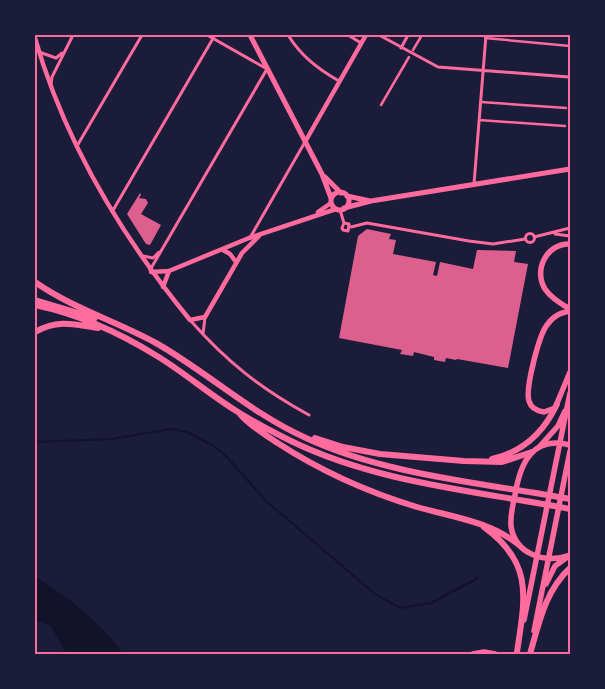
<svg xmlns="http://www.w3.org/2000/svg" width="605" height="689" viewBox="0 0 605 689" font-family="'PT Sans',sans-serif">
<style>
.water{fill:#12122b}
.lines{fill:none;stroke-linecap:round;stroke-linejoin:round}
.stream{stroke:#12122b;stroke-width:2}
.building{fill:#dd5f8e}
.pedestrian{stroke:#ff6b9d;stroke-width:2.5}
.minor{stroke:#ff6b9d;stroke-width:3}
.tertiary{stroke:#ff6b9d;stroke-width:4.5}
.secondary{stroke:#ff6b9d;stroke-width:5}
.primary{stroke:#ff6b9d;stroke-width:5.5}
.motorway{stroke:#ff6b9d;stroke-width:6}
.neatline{fill:none;stroke:#ff6b9d;stroke-width:2}
</style>
<rect width="100%" height="100%" fill="#1b1b3a"/>
<path class="water" d="M35,576C64,595 105,624 122,654H67L50,625L35,621Z"/>
<g class="lines">
<path class="stream" d="M35,442L112,439L171,429L187,432L214,446L225,455L265,500L375,594L400,608L431,603L478,578"/>
</g>
<path class="building" d="M140,193L141,195L139,198L146,199L148,203L141,214L161,225L150,245L146,244L127,214Z
M367,229L391,234L389,239L396,240L393,254L436,262L433,275L437,276L440,262L473,269L477,250L516,251L514,262L528,264L508,368L457,359L456,360L446,358L445,362L434,360V357L414,352L413,356L400,354L402,350L339,338L358,236Z"/>
<g class="lines">
<path class="pedestrian" d="M485,38L570,46
M413,50L422,35
M481,102L566,108
M381,105L409,57
M479,120L565,126"/>
<path class="minor" d="M288,35C301,56 318,69 339,81
M348,35L361,43
M379,35L438,67L569,77
M401,48L408,35
M39,52L56,58L62,53
M51,84L52,77L73,35
M77,146L142,35
M474,184L486,35
M340,210L344,223L342,228L343,230L348,231L349,224L344,223
M112,212L215,35
M351,227L367,223L469,241L493,244L525,239
M525.5 238a4.5 4.5 0 1 1 9 0a4.5 4.5 0 1 1-9 0Z
M555,234L570,236
M251,236L305,142
M534,237L570,228
M143,256L153,258L159,252
M150,270L267,69L207,35
M190,320C227,362 260,388 309,415
M203,334L205,317"/>
<path class="tertiary" d="M35,38C65,143 122,237 190,320L205,317L242,253L259,236
M305,142L366,35
M318,212L331,203
M223,250L230,254L236,262
M151,272L169,271L249,238L336,209
M163,287L169,271"/>
<path class="secondary" d="M250,35L322,174L331,198
M325,177L341,193
M331 201a9 9 0 1 1 18 0a9 9 0 1 1-18 0Z
M347,196L370,201
M344,208L371,201L570,169"/>
<path class="primary" d="M570,244C547,243 533,270 545,289C551,298 561,304 570,309
M570,311C560,313 553,316 547,325C539,335 525,389 529,401C531,408 537,411 544,412L555,408L570,372
M570,445C532,435 520,464 515,495C513,505 510,515 511,526C515,555 546,564 570,555
M540,446L558,426L565,411
M546,584L555,566L566,558
M524,620L570,393
M534,631L570,451
M473,654L484,652L495,654"/>
<path class="motorway" d="M35,282C72,308 116,321 156,343C207,372 252,414 306,438C385,475 484,483 570,499
M35,300L95,318
M35,305C78,314 120,333 157,356C185,373 210,395 238,412C254,422 273,432 291,441C377,483 477,491 570,509
M35,332C57,319 74,324 98,328
M240,414C250,426 263,433 276,442C319,470 367,492 417,507C452,517 489,521 519,545
M315,438L343,447L380,454L464,461L502,462L532,452
M492,459C523,452 544,432 557,404
M484,527C534,563 525,598 517,652
M530,654C539,623 545,591 570,568"/>
</g>
<rect width="605" height="689" fill="none" stroke="#1b1b3a" stroke-width="72"/>
<rect x="36" y="36" width="533" height="617" class="neatline"/>
</svg>
